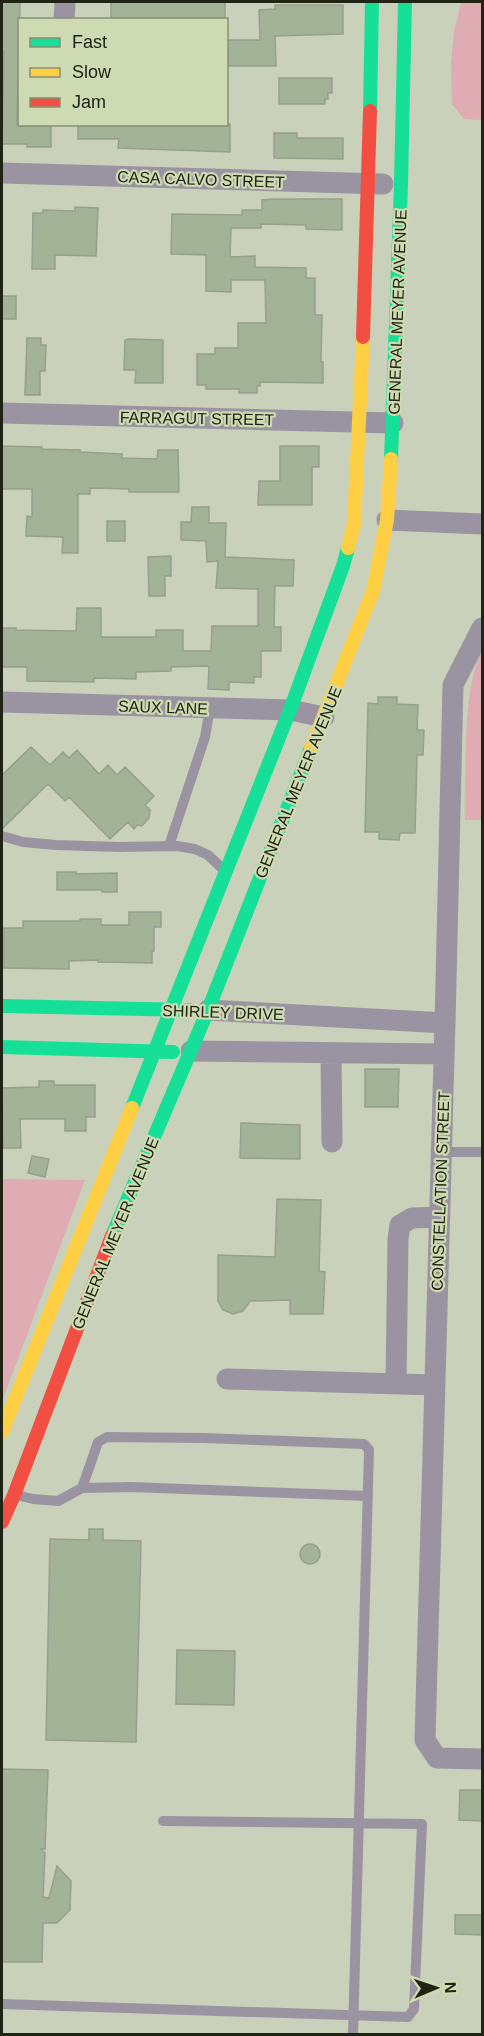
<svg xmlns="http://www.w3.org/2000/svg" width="484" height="2036" viewBox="0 0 484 2036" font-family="Arial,sans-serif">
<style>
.green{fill:#deacb2}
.building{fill:#a2b398;stroke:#979f8f;stroke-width:1.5}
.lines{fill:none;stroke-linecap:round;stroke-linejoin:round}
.lane{stroke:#9a94a2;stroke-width:10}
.street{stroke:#9a94a2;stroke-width:21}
.fast{stroke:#16e098;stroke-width:14}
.slow{stroke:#ffcf43;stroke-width:14}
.jam{stroke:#f24e42;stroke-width:14}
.labels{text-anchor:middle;stroke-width:4.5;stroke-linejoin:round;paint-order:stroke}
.street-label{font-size:16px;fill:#202414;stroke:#cedab1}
</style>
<rect width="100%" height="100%" fill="#cad1ba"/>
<path class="green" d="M461,2H482V120L464,119L452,104L451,64L454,31Z
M482,652V820H465C466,779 462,685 482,652Z
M2,1179L85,1180L2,1402Z"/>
<path class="building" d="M2,2H20L17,124H51V147H27V144H2L4,52H2Z
M111,2H225V20H111Z
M275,5H343V34L275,36L276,66H226V40H260L259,10L275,9Z
M279,78H332V93H328V99H325V104H279Z
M78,124H230V152L118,148L119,139H78Z
M274,133H297V138H343V159L274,158Z
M272,199H342V230L306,229V225L261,224V228H231L230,257L255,256V267L306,268V278H315V315H322L321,362H323V383L260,382V386H257V393H239V389H206V385H197V354H215V348H238V323H266L265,280H231V292L206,291V255L171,254L172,214L242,215V210H262V200Z
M75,207L98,208L96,256L55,255V269H32L33,213H43V210L75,211Z
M2,296H16V319H2Z
M27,338H41V345H46L45,371H40V395H25Z
M129,339L163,340V383H135L136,370H124L125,340Z
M2,446L42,447V449L80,450V452L122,454V458L157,459L158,450H178L179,492H129V489L90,488V494H78V553H62L63,537L26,536L27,516L32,517V489H2Z
M280,446H319V467H312V505H258L259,481H280Z
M192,507H209V523H226L225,557L294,560L293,586H275L274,627H281V651H261V677H254V683L229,682V690L208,689L209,666L171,667V671L136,672V679L94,678V682L27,681V667H2V628H16V630L76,631L77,608H101V637H156V630H183V651H211L212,626H258V589L216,588L218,561L207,562L206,541L181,540V522H191Z
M107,521H125V541H107Z
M171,556V576H165V596H149L148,557Z
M378,697H397V704L418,705L417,730H424L423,755H417L415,833H400L399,840L379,839V832H365L368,703L378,704Z
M31,747L50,765L63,752L69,758L77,750L99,774L108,765L117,775L125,767L154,796L145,805L150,810L149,818L142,826L137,825L134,829L128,822L110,839L69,797L65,801L48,784L2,829V775Z
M57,872H76V874L117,873V892H102V890H57Z
M129,912H161V927H154V951H152V963L98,962V960L69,961V969L4,968V928H23V921H80V919H101V925H129Z
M365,1069H399L398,1107H365Z
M39,1081H54V1085H95V1117H86V1131H65V1119H20L21,1148H3L2,1088L39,1087Z
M241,1123L300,1125V1159L240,1158Z
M32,1156L49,1159L45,1177L28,1173Z
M277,1199L321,1200L319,1271L325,1272L323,1314H290V1300L250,1301L243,1311L233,1314L223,1310L218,1301V1255L275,1257Z
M89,1529H103V1540L141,1541L136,1742L46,1740L50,1539L89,1540Z
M300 1554a10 10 0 1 1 20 0a10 10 0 1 1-20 0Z
M177,1650L235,1651L234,1705L176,1704Z
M2,1769L48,1770L45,1849H41L45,1853L43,1897L49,1898L57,1866L71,1881L70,1910L57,1923H43L42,1962H2Z
M460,1790H483V1821L459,1820Z
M455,1915H483V1935L455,1934Z"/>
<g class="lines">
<path class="lane" d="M2,836L23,842L56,845L119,847L177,846L195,849L208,855L224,870
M169,846L205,737L210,708
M441,1152H482
M82,1488L98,1442L107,1437L204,1438L364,1444L369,1450L353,2034
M16,1495L33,1499L58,1501L82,1488L131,1487L368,1496
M2,2004L408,2017L414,2009L422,1824L163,1821"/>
<path class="street" d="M64,20L65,2
M2,173L383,184
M2,413L393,423
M387,520L482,524
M482,628L453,685L445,1023L425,1740L437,1758L482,1759
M2,702L290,710L324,717
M208,1010L445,1023
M191,1051L444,1054
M331,1053L332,1142
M227,1379L435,1385
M396,1384L398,1239L400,1225L412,1218L440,1217"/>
<path class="fast" d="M370,111L372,2
M391,459L401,184L405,2
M2,1006L190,1010
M2,1047L173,1052
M132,1108L290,710L343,566L348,548
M112,1236L208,1010L311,748"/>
<path class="slow" d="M348,548L354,524L363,337
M311,748L373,591L387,520L391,459
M2,1432L132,1108"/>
<path class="jam" d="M363,337L370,111
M2,1522L14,1495L112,1236"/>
</g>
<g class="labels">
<g class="street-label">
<text transform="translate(201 179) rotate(2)" y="6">CASA CALVO STREET</text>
<text transform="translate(397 312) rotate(-88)" y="6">GENERAL MEYER AVENUE</text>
<text transform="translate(197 418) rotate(1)" y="6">FARRAGUT STREET</text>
<text transform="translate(163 707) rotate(2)" y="6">SAUX LANE</text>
<text transform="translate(298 782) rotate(-68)" y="6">GENERAL MEYER AVENUE</text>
<text transform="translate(223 1012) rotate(2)" y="6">SHIRLEY DRIVE</text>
<text transform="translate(440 1191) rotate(-88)" y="6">CONSTELLATION STREET</text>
<text transform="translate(115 1233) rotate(-68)" y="6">GENERAL MEYER AVENUE</text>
</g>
</g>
<rect width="484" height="2036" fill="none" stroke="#202414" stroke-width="6"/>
<rect x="18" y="18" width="210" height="108" fill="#cedab1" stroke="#889172" stroke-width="1.5"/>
<rect x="30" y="38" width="30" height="9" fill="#16e098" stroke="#889172" stroke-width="1.5"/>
<text x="72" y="48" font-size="18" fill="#202414">Fast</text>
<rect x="30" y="68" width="30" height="9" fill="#ffcf43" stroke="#889172" stroke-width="1.5"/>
<text x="72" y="78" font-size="18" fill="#202414">Slow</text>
<rect x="30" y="98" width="30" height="9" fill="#f24e42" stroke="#889172" stroke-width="1.5"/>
<text x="72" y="108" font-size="18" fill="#202414">Jam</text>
<g transform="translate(436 1988) rotate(88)" stroke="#cedab1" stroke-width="4.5" paint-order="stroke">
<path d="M0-4.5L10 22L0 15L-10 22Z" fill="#202414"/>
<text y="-9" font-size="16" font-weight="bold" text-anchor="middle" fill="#202414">N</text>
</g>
</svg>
